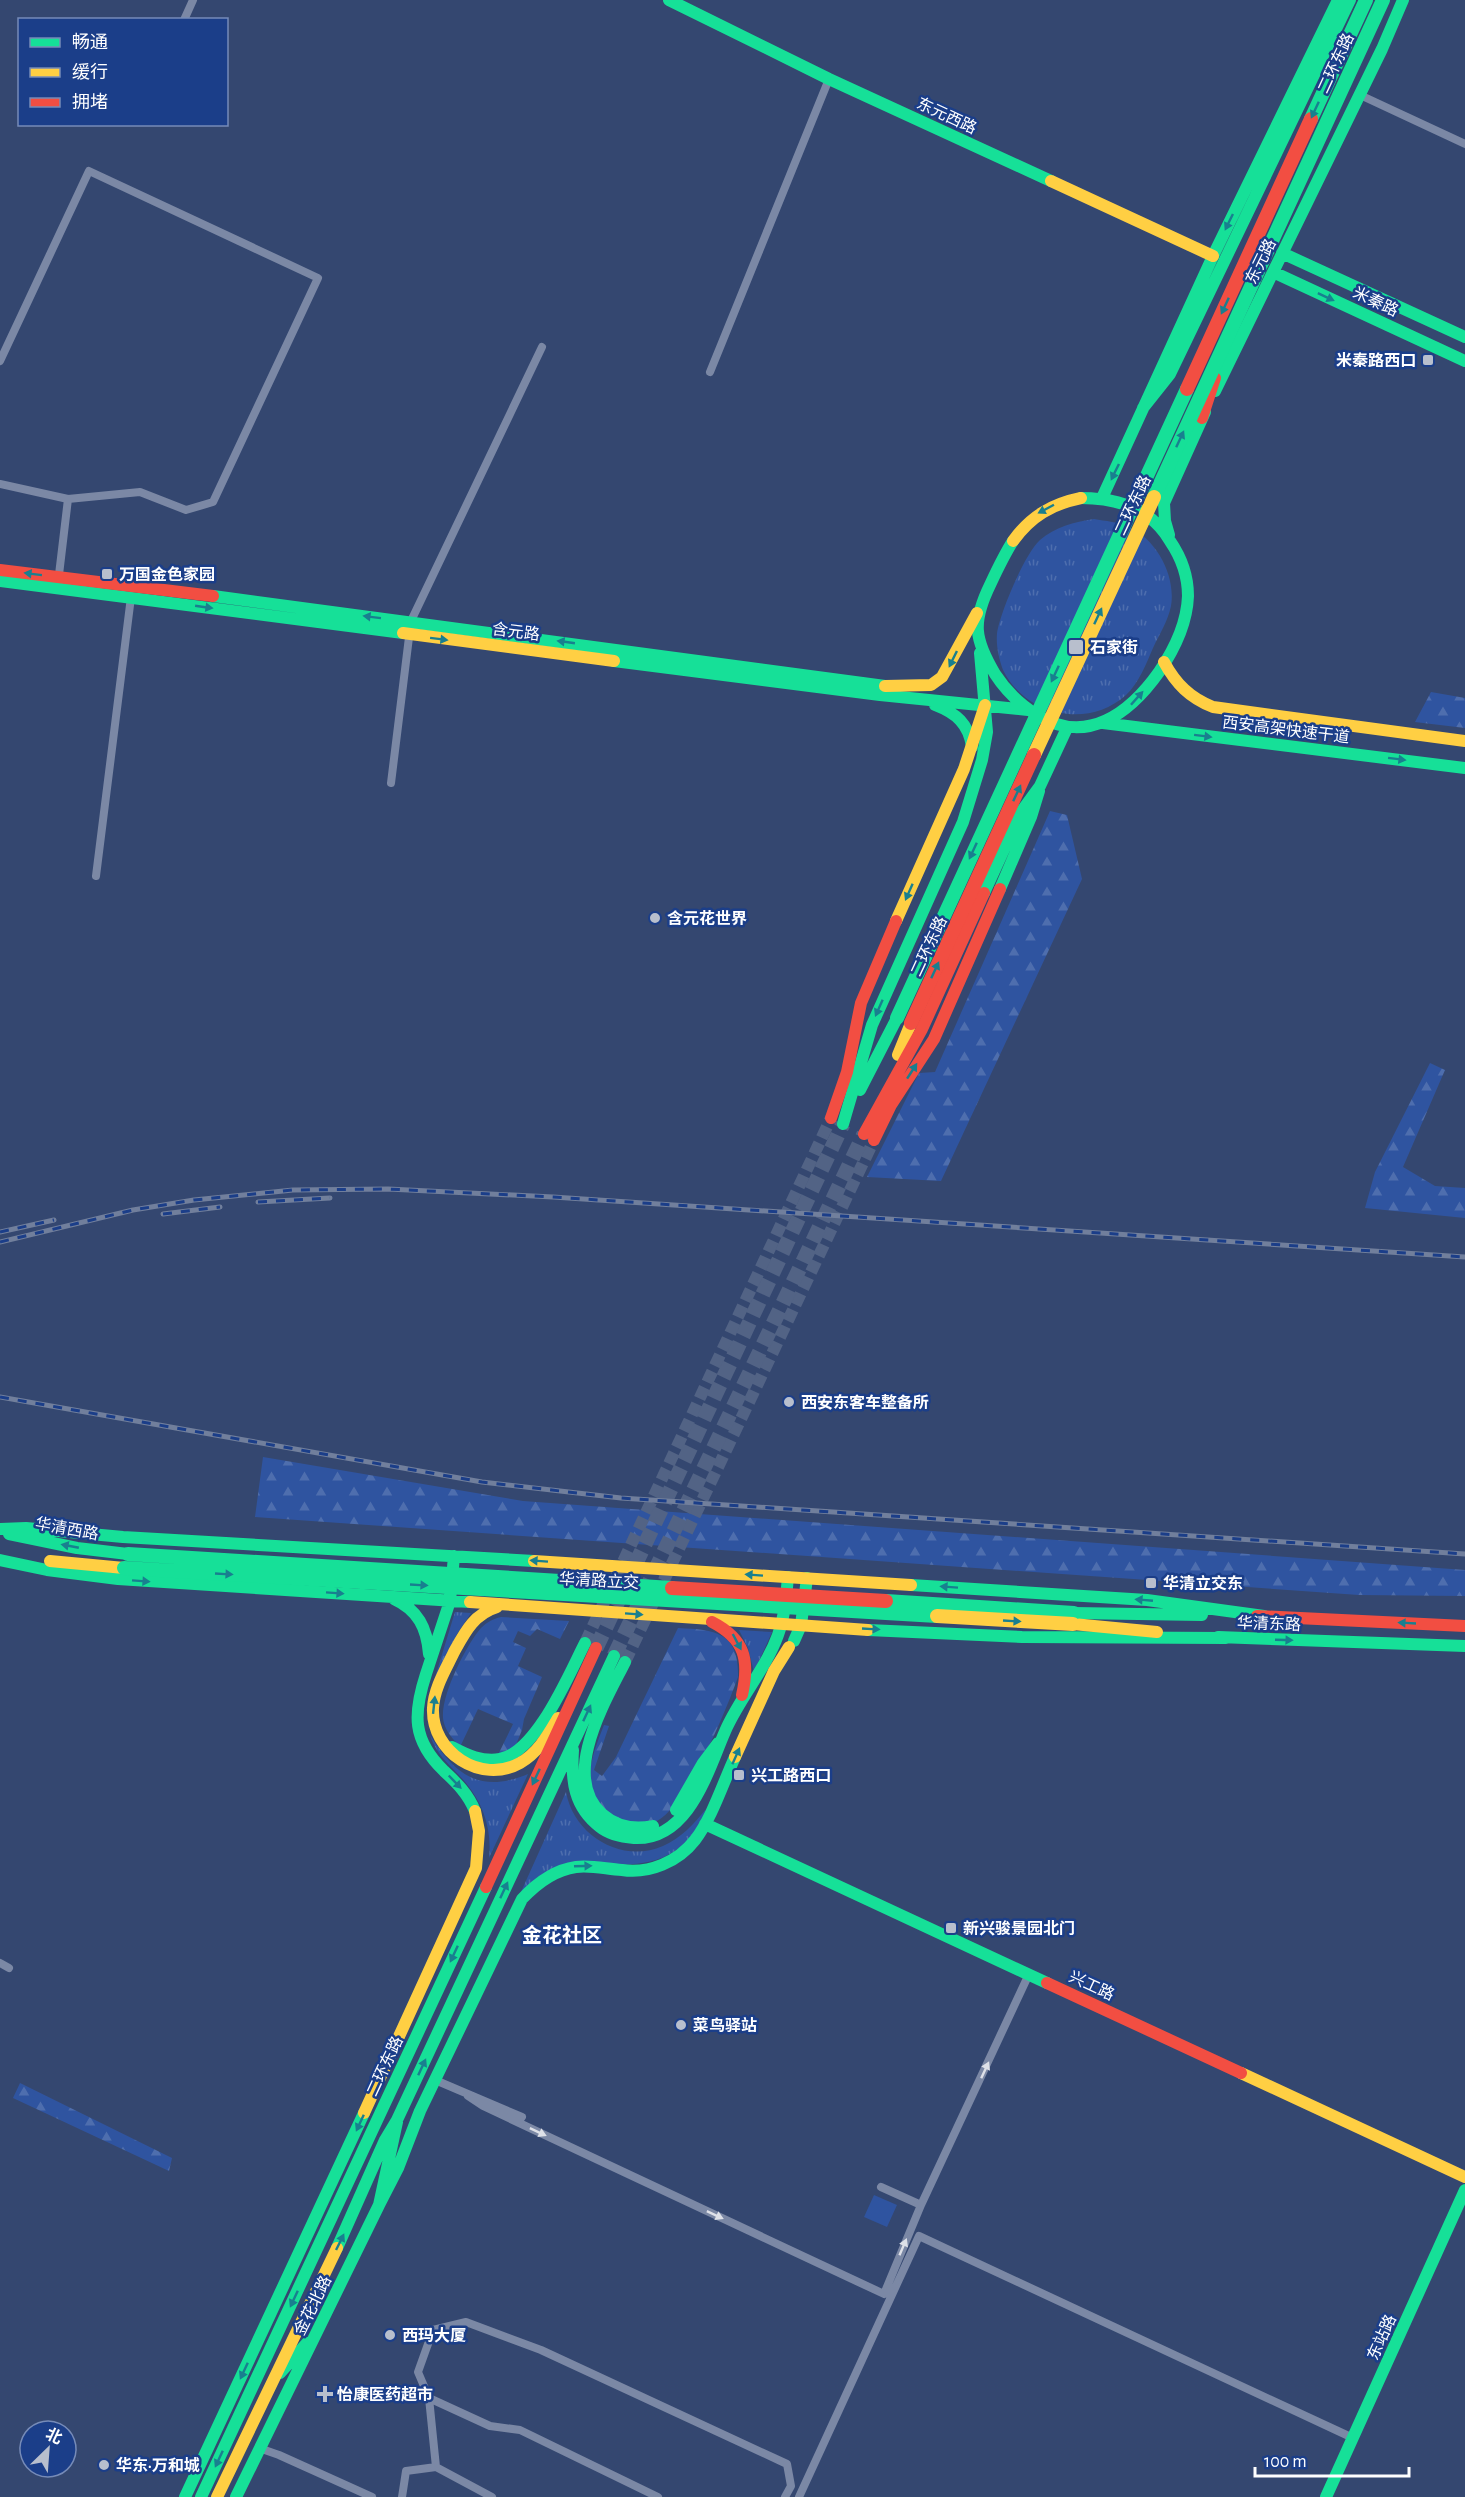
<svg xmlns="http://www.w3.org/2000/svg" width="1465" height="2497" viewBox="0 0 1465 2497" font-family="'Alegreya Sans','Noto Sans SC',sans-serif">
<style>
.grass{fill:url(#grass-tufts)}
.forest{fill:url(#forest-firs)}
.garden{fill:#2f54a0}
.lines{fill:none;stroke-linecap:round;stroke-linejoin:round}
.secondary-tunnel{stroke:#526385;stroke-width:12;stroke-dasharray:12 6;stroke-linecap:butt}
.highway-tunnel{stroke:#526385;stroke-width:15;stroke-dasharray:15 8;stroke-linecap:butt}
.street{stroke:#7b88a5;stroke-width:8}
.fast{stroke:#16e098;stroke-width:12}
.slow{stroke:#ffcf43;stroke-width:12}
.jam{stroke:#f24e42;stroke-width:12}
.rail-casing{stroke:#717f9c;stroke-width:5}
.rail{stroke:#1b3e89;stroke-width:3;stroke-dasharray:9;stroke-linecap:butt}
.fast-bridge{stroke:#16e098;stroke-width:14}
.slow-bridge{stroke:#ffcf43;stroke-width:14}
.jam-bridge{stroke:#f24e42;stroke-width:14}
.oneway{fill:#197f8f}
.oneway2{fill:#dee1e8}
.poi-dot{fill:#b8bfcd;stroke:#1b3e89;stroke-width:2}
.labels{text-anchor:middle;stroke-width:5;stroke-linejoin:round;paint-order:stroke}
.street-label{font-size:16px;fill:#fff;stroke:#1b3e89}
.poi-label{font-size:16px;font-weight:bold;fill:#fff;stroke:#1b3e89;text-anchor:start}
.quarter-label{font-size:20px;font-weight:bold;fill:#fff;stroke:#1b3e89}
</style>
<defs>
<pattern id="grass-tufts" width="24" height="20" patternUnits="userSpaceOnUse" patternTransform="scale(1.5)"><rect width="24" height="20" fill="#2f54a0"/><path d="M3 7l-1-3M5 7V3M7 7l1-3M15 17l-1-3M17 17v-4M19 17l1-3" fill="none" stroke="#4e6eae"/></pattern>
<pattern id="forest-firs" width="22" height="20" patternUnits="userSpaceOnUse" patternTransform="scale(1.5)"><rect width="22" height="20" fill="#2f54a0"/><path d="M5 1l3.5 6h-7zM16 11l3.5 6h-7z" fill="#4e6eae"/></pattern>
</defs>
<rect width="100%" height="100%" fill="#344770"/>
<path class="grass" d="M1094,519C1105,521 1119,522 1129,527C1157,540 1176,576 1171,606C1168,621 1159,635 1153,648C1146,664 1139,683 1126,695C1087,730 1025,715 1003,670C999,659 996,646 997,634C999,615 1025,553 1040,540C1055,527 1074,522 1094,519Z
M455,1612L471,1613L457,1634L433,1684Z
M739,1630L772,1632L754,1672L748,1648Z
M430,1735C455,1775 480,1794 528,1774L489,1858C492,1830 484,1805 466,1783C452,1766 437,1757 430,1735Z
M566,1792C574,1836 622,1864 663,1846C681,1838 694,1824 706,1809C689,1854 656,1867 611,1864C602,1864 587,1860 579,1863C563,1869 532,1893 516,1903Z"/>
<path class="forest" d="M1431,692L1465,698V728L1415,722Z
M1050,811L1067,815L1082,879L941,1181L867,1177L919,1073L935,1072Z
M1430,1063L1445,1070L1403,1167L1435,1186L1465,1188V1218L1365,1208L1375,1172Z
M263,1457L523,1501L1465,1570V1596L1359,1595L255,1517Z
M501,1617L569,1621L560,1639L537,1629L530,1636L518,1631L513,1642L526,1648L518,1666L542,1677L524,1719L522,1730L513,1752L497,1757L513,1724L478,1709L460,1747C454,1740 446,1732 444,1723C437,1702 466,1645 481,1628C487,1622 493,1619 501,1617Z
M678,1628C716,1630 739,1632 738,1677C726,1711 687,1805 657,1821C647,1826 627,1821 616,1821C609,1813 597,1804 593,1795C583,1776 597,1743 604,1725L609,1726L594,1770L602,1776L616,1757Z
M20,2083L172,2158L169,2171L13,2098Z"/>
<path class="garden" d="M874,2195L897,2205L887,2227L864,2217Z"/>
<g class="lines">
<path class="secondary-tunnel" d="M585,1643L831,1118
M625,1662L874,1140"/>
<path class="highway-tunnel" d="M596,1648L843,1124
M614,1656L864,1134"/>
<path class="street" d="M184,20L193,0
M1360,95L1465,144
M0,361L89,171L318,278L213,502L186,510L140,492L68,499L0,484
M710,372L829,79
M58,583L68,499
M391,783L411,621L542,347
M96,876L131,597
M0,1963L9,1968
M435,2080L522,2117
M468,2096L483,2106L884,2294L921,2205L1029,1974
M881,2187L921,2205
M429,2398L436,2467
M259,2448L279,2455L372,2497
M402,2497L406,2471L436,2467L492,2497
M658,2497L520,2430L490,2426L429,2398L418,2372L433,2330L466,2322L541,2350L787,2464L791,2486L785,2497
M799,2497L919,2236L1353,2438"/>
<path class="fast" d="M669,0L829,79L1051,181
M1282,253L1465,337
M1273,272L1465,361
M1215,391L1382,49L1403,0
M1143,408L1170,374L1350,0
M1102,498L1213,256L1338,0
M1169,535L1165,521L1164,503L1205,412
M1013,541C1004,555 997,570 990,585C972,622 974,639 995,674C1006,691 1021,705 1037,715C1087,746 1130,713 1159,672C1174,650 1187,623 1188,596C1188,577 1181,557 1170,541C1151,508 1117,498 1081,498
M0,581L403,633
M213,596L885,686
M614,661L880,695L1028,710
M935,705C956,713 969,724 972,747
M1103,723L1465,768
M1000,889L1031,817L1039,791
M984,893L1021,812L1040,786L1067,728
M860,1090L897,1018
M843,1124L872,1025L963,822L982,760L987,732L980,653
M0,1529L26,1528L123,1537L534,1561
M9,1534L77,1548L128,1554
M0,1560L47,1570L118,1579L470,1602
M911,1585L1147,1600L1264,1616
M394,1599C418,1610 427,1628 429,1654
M1074,1613L1202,1615
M868,1630L1022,1637L1226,1638
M1218,1637L1465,1646
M794,1641L801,1625L807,1578
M625,1662C605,1702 560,1776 602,1814C617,1827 634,1830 653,1826
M426,1674C413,1714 412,1740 444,1771C457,1783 468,1794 475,1811
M426,1674L450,1601L454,1556
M452,1747C467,1755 482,1762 500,1759C537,1752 569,1674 585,1643
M573,1750C571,1781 574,1807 600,1827C610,1835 622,1837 634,1838C691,1841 709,1766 727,1727C742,1695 766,1668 778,1635C785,1616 786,1597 788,1577
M676,1810L703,1763L718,1743
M705,1824L1047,1983
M379,2205L398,2168L420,2111L522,1899C537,1883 554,1870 576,1867C591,1865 606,1869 622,1870C649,1874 678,1862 695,1840C712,1818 723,1783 735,1757
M337,2248L385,2140L397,2120L614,1656
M280,2373L307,2343
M185,2497L364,2113
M201,2497L486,1887
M236,2497L379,2205L397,2122
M1326,2497L1465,2190"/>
<path class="slow" d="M1051,181L1213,256
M1013,541C1031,516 1052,504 1081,498
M403,633L614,661
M1164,662C1176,684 1190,698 1213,707L1465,741
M885,686L931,685L942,677L977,613
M896,921L964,769L985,705
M898,1055L911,1023
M50,1561L124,1568
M534,1561L911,1585
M470,1602L868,1630
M497,1607C474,1614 465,1632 454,1652C446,1669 434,1688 433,1708C431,1752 481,1785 520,1763C538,1753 548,1735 558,1718
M1073,1624L1157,1632
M735,1757L774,1671L789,1647
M1241,2073L1465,2177
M364,2113L476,1868L479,1831L475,1811
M217,2497L337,2248"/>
<path class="jam" d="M1202,418L1215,378
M0,570L213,596
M831,1118L847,1072L861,1003L896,921
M864,1134L922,1029L984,893
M874,1140L891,1105L934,1039L1000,889
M1257,1616L1465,1626
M712,1622C745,1639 750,1660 742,1695
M486,1887L596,1648
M1047,1983L1241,2073"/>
<g class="rail-casing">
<path id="rail" d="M258,1202L330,1198
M163,1214L220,1207
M0,1232L54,1220
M0,1242L133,1210L194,1200L293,1190L388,1189L553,1197L1465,1257
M0,1397L482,1482L621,1498L1465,1554"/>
</g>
<use href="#rail" class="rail"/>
<path class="fast-bridge" d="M1311,119L1366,0
M1154,497L1383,0
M897,1018L1187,389
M128,1554L672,1588
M124,1568L937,1616
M886,1601L1074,1613"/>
<path class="slow-bridge" d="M1034,755L1154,497
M937,1616L1073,1624"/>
<path class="jam-bridge" d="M1187,389L1311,119
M911,1023L1034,755
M672,1588L886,1601"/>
</g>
<defs><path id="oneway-solid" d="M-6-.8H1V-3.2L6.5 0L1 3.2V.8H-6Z" transform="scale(1.5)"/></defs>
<g class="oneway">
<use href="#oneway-solid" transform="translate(1315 110) rotate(115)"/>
<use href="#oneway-solid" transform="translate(1229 222) rotate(116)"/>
<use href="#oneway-solid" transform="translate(1326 297) rotate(25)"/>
<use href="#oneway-solid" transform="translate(1225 306) rotate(115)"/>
<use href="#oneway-solid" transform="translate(1180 439) rotate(-65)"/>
<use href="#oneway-solid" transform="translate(1115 472) rotate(116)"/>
<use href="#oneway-solid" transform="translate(1046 509) rotate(152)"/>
<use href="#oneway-solid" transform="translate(33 574) rotate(-173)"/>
<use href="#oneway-solid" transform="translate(204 607) rotate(8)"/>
<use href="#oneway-solid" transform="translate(1098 616) rotate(-65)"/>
<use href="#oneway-solid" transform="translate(372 617) rotate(-173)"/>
<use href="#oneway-solid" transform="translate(439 639) rotate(7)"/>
<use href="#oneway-solid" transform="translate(566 642) rotate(-172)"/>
<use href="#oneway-solid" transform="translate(953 659) rotate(116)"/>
<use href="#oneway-solid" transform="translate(1055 674) rotate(115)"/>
<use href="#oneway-solid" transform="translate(1137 698) rotate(-48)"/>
<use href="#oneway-solid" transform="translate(1203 736) rotate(7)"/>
<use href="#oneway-solid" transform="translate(1397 759) rotate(7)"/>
<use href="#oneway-solid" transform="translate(1017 793) rotate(-65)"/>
<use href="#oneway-solid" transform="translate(973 851) rotate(115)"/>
<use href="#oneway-solid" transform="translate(909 892) rotate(114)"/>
<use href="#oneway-solid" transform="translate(935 970) rotate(-65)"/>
<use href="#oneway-solid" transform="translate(879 1008) rotate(114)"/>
<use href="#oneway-solid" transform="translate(912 1071) rotate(-57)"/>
<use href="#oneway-solid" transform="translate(70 1546) rotate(-169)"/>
<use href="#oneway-solid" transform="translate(539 1561) rotate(-176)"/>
<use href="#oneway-solid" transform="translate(224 1574) rotate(3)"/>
<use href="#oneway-solid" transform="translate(754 1575) rotate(-176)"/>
<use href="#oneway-solid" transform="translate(141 1581) rotate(4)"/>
<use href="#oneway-solid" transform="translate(419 1585) rotate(3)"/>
<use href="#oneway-solid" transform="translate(949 1587) rotate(-176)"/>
<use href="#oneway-solid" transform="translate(335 1593) rotate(4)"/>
<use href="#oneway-solid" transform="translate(1144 1600) rotate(-175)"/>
<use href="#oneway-solid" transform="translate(634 1614) rotate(4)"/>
<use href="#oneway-solid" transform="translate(1012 1621) rotate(3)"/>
<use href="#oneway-solid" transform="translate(1407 1623) rotate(-177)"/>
<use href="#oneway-solid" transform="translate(871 1629) rotate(3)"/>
<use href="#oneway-solid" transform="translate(1284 1640) rotate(2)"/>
<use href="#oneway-solid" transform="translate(737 1642) rotate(62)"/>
<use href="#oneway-solid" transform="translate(434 1705) rotate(-84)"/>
<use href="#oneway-solid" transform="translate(587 1713) rotate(-65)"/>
<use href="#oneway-solid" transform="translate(736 1756) rotate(-66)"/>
<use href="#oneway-solid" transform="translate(536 1777) rotate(115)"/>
<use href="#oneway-solid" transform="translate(455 1782) rotate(46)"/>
<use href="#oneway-solid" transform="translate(583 1866) rotate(-2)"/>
<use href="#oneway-solid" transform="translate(504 1890) rotate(-65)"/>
<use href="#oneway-solid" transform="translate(454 1954) rotate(115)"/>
<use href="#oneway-solid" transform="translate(422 2067) rotate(-65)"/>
<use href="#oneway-solid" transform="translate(360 2123) rotate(115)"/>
<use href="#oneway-solid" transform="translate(340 2242) rotate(-64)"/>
<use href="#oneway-solid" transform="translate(294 2299) rotate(115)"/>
<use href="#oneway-solid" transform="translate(244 2371) rotate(115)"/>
<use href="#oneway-solid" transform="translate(219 2459) rotate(115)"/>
</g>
<g class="oneway2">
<use href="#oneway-solid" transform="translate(985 2070) rotate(-65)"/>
<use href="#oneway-solid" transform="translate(538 2132) rotate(25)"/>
<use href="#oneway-solid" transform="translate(715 2215) rotate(25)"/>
<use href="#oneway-solid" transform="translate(903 2247) rotate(-67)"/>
</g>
<g class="poi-dot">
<rect x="1422" y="354" width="12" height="12" rx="3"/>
<rect x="101" y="568" width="12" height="12" rx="3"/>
<rect x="1068" y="639" width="16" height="16" rx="3"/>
<circle cx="655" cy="918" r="6"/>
<circle cx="789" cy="1402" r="6"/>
<rect x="1145" y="1577" width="12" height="12" rx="3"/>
<rect x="733" y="1769" width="12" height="12" rx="3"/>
<rect x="945" y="1922" width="12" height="12" rx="3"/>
<circle cx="681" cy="2025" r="6"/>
<circle cx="390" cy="2335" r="6"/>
<path d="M322 2385h6v6h6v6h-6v6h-6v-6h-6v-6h6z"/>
<circle cx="104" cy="2465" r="6"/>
</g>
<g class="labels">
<g class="street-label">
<text transform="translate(1335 63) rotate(-65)" y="6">二环东路</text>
<text transform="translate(947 115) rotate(25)" y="6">东元西路</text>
<text transform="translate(1260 261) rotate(-64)" y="6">东元路</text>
<text transform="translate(1376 301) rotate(25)" y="6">米秦路</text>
<text transform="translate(1132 505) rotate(-65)" y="6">二环东路</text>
<text transform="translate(516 631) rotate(7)" y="6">含元路</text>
<text transform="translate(1286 729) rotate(7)" y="6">西安高架快速干道</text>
<text transform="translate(928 946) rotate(-65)" y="6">二环东路</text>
<text transform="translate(67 1528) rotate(10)" y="6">华清西路</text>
<text transform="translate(599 1580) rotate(3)" y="6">华清路立交</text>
<text transform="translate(1269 1623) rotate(2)" y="6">华清东路</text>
<text transform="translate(1092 1985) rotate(25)" y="6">兴工路</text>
<text transform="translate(384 2066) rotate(-65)" y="6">二环东路</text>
<text transform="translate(312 2305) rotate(-64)" y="6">金花北路</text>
<text transform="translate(1381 2337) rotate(-66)" y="6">东站路</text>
</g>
<g class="poi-label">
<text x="1416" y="366" text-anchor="end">米秦路西口</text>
<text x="119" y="580">万国金色家园</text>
<text x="1090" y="653">石家街</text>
<text x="667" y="924">含元花世界</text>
<text x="801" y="1408">西安东客车整备所</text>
<text x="1163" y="1589">华清立交东</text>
<text x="751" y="1781">兴工路西口</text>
<text x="963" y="1934">新兴骏景园北门</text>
<text x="693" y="2031">菜鸟驿站</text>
<text x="402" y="2341">西玛大厦</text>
<text x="337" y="2400">怡康医药超市</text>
<text x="116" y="2471">华东·万和城</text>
</g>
<g class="quarter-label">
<text x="562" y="1942">金花社区</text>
</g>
</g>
<rect x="18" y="18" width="210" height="108" fill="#1b3e89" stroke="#768bb8" stroke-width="1.5"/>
<rect x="30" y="38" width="30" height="9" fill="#16e098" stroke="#768bb8" stroke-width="1.5"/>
<text x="72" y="48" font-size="18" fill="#ffffff">畅通</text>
<rect x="30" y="68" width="30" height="9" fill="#ffcf43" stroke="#768bb8" stroke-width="1.5"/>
<text x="72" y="78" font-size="18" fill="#ffffff">缓行</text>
<rect x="30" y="98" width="30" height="9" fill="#f24e42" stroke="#768bb8" stroke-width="1.5"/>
<text x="72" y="108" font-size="18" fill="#ffffff">拥堵</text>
<g transform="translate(48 2449) rotate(25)"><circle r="28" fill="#1b3e89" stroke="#768bb8" stroke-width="1.5"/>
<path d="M0-4.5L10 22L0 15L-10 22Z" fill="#b8bfcd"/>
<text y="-9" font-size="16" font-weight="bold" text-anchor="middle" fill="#ffffff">北</text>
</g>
<path d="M1255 2467v9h154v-9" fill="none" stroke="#ffffff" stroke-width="3"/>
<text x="1264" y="2467" font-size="18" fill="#ffffff" stroke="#1b3e89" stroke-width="4.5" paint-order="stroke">100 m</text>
</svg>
